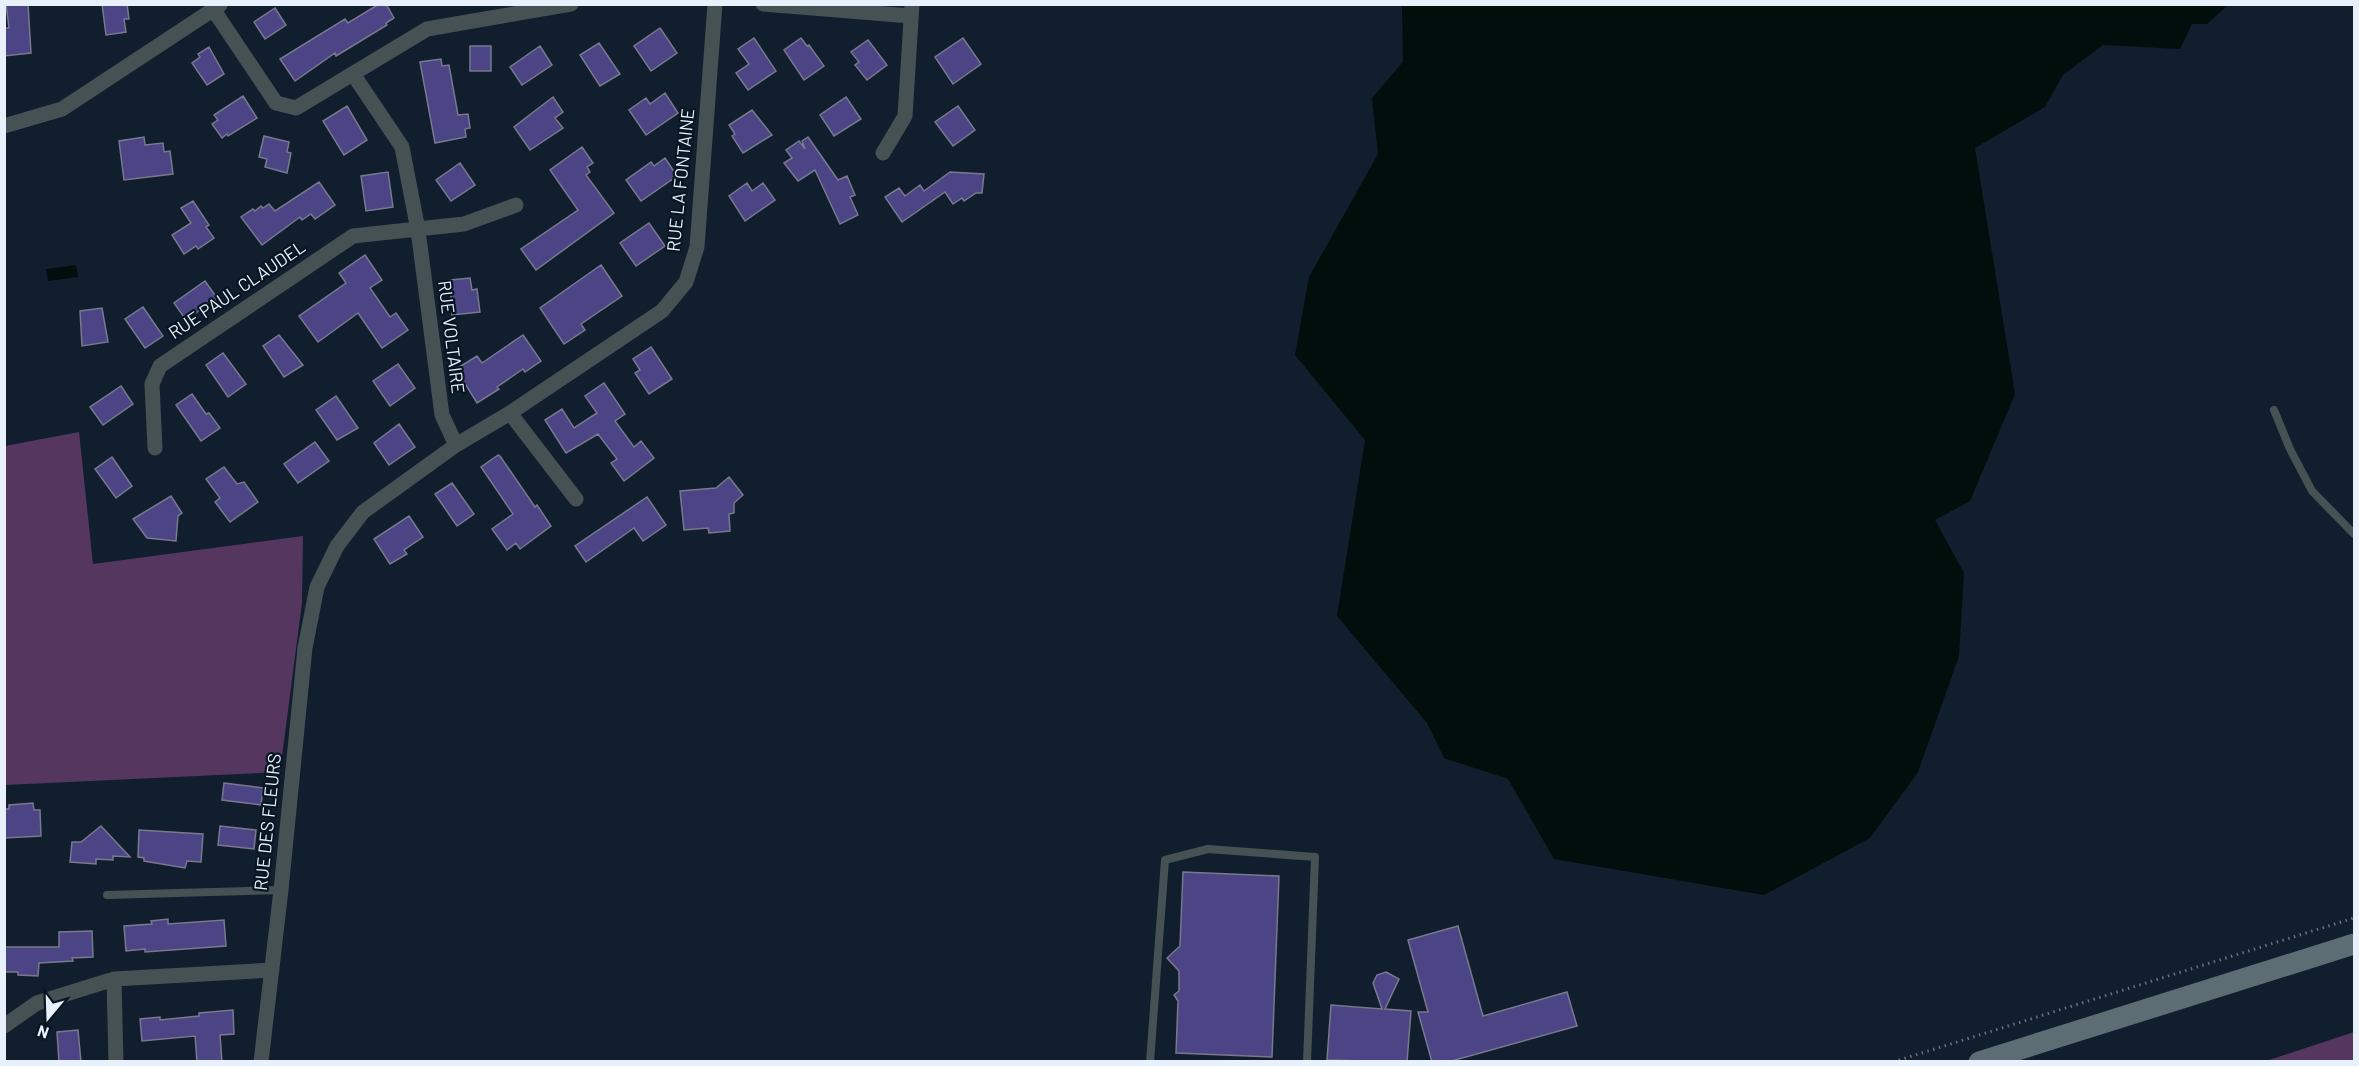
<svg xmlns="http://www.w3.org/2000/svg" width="2359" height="1066" viewBox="0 0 2359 1066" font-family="Barlow,sans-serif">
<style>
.green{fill:#55365e}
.water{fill:#020e0c}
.building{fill:#4b4585;stroke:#78788e;stroke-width:1.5}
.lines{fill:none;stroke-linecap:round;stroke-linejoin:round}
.path{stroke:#65717e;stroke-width:3;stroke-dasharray:1.5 4.5;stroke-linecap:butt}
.service{stroke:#465154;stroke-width:8}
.minor{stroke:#465154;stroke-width:15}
.secondary{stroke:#5c6d73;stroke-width:21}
.labels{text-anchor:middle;stroke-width:4.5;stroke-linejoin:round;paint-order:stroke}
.street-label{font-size:18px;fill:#e8f1fb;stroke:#081523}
</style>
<rect width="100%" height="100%" fill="#111e2d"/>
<path class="green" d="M79,432L93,564L303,536L302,603L280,772L5,785V446Z
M2354,1032V1061H2266Z"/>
<path class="water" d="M1402,5H2228L2207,24H2192L2180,49L2103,45L2063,75L2045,107L1975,148L2015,394L1970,501L1935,520L1964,573L1959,656L1918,772L1870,838L1764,895L1554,859L1508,779L1444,758L1427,723L1337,616L1365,440L1295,355L1309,277L1378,154L1372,98L1403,62Z
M76,265L78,277L48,281L46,269Z"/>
<path class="building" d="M6,4H28L31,53L4,56V28H9Z
M102,4H127L129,19H124L126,32L106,35Z
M379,4H386L394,18L386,23L387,25L336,56L335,53L295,81L280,59L345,19L348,23Z
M275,8L286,25L265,39L254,22Z
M660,28L677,53L651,71L634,46Z
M754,38L776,71L748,90L736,73L749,64L738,49Z
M801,38L807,46L809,45L824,66L804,80L784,50Z
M963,38L981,64L953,84L935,57Z
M868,40L887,65L867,80L855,65L859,62L851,52Z
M599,43L620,74L600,86L580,55Z
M470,46H491V71H470Z
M540,46L552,65L522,85L510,67Z
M209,47L224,74L207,85L192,63L200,57L198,54Z
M441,59L442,66L449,65L458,115L468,114L470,128L465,129L466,137L435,143L420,62Z
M665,93L678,113L646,135L629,110L646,98L650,104Z
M243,96L257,118L228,136L227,134L222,138L212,124L218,120L214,115Z
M553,97L563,112L555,118L563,128L530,150L514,127Z
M846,97L861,119L834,136L820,115Z
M347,106L367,140L344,155L323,121Z
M958,106L975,130L953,146L935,122Z
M752,110L772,135L743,153L732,136L735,134L729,125Z
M264,136L289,142L287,152L291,153L287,173L265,167L267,159L259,157Z
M144,137L145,145L163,143L164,152L170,151L173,174L124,180L119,141Z
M808,137L838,180L847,176L855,195L850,197L858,215L840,224L815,170L798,181L784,163L792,158L786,150L799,141L805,149L802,141Z
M582,147L593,163L587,167L590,172L586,175L614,213L536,270L521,249L578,210L550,170Z
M665,158L677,176L641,201L626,180L651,162L654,166Z
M460,163L475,185L451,201L436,180Z
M388,172L393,207L366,211L361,176Z
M950,172L984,174L982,193H976L964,201L962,198L953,204L945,192L902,222L885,197L899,188L905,196L920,185L924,191Z
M319,182L335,205L315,219L311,214L302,220L300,217L262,245L241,217L253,209L255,211L261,206L263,208L269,204L275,211Z
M747,183L752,191L763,183L775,200L745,221L729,196Z
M193,201L209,225L206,227L214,238L198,249L196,246L184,254L172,235L191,223L181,208Z
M649,223L665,246L636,266L620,243Z
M365,255L382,280L370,288L390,317L396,313L408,330L382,348L358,313L318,342L299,316L346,283L339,273Z
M601,265L622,296L581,324L585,330L564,344L540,308Z
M470,278L472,290L477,289L480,312L452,315L450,280Z
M205,281L217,298L186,320L174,303Z
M143,307L163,336L145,348L125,319Z
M102,308L108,342L82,346L80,311Z
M279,335L303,365L284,377L263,346Z
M523,335L541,361L525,372L523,369L497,387L499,389L477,403L456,369L477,356L482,363Z
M651,347L672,379L649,394L635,373L640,370L633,359Z
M223,353L246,384L228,397L206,365Z
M398,364L415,388L390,406L373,381Z
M604,383L625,414L615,421L634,447L641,441L654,458L624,481L611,463L617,459L598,434L566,453L545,420L562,409L574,428L597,413L585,396Z
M121,386L133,404L103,425L90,407Z
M192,394L206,414L209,413L220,428L201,441L176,405Z
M336,396L358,428L337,440L316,410Z
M399,424L415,447L389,465L374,443Z
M315,442L329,461L298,483L284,464Z
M498,455L500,456L535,507L537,505L551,526L520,549L516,543L507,550L492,529L513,514L481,467Z
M112,457L132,486L116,498L95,469Z
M224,467L237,484L244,482L258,502L230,522L215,502L220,498L206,479Z
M729,477L743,495L734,503V513L729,514L730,531L709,533L708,528L684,530L680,491L716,488Z
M452,483L474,514L457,526L435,494Z
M171,496L182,513L178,516L176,541L147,538L133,519Z
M647,497L666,525L643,541L634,528L586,562L575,546Z
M409,516L423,537L404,550L407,554L390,564L374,539Z
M224,783L263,788L261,805L222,800Z
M33,803L34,810H40L41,836L4,838V809H9V805Z
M101,826L130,857L113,856V860L96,859V864L70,862L72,842H81Z
M220,826L256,830L254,849L218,845Z
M139,830L203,834L201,862L187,861L185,868L144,861V858L138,857Z
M1183,872L1279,876L1272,1057L1176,1053L1178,1001L1174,995L1179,991V971L1167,958L1180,946Z
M168,919V924L224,920L226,946L145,952V949L126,951L124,926L152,924L151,921Z
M1458,926L1483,1016L1567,992L1577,1026L1448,1062H1432L1418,1012H1428L1408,940Z
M92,931L93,957L72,958L73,961L39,963L38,976L18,975V972H4V947H59V932Z
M1386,972L1399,979L1385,1009L1411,1011L1407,1062L1327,1060L1331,1005L1382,1009L1373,983L1377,975Z
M233,1010L234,1034L220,1035L222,1062H197L195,1036L142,1041L140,1019L160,1017V1020L199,1016V1013Z
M78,1030L81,1062H59L57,1032Z"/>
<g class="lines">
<path class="path" d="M1893,1062L2354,918"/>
<path class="service" d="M2274,410L2290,449L2312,491L2354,534
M107,895L281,890
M1150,1062L1165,860L1208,849L1315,857L1307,1062"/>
<path class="minor" d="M763,4L911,16
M213,9L276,103L296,108L427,29L571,4
M353,74L402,147L418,230L442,415L456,445
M4,126L62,109L220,5
M883,153L905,116L912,4
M510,413L576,499
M155,448L152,384L160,366L353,236L464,224L516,205
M114,979L116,1062
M4,1026L37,1003L114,979L272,970
M261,1062L281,890L305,648L317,587L337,546L363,512L456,445L510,413L662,311L686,282L697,247L715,4"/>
<path class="secondary" d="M1979,1062L2354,944"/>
</g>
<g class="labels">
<g class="street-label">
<text transform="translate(681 180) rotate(-84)" y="6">RUE LA FONTAINE</text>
<text transform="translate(237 290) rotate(-34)" y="6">RUE PAUL CLAUDEL</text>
<text transform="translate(451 337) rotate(83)" y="6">RUE VOLTAIRE</text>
<text transform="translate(268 822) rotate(-84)" y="6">RUE DES FLEURS</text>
</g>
</g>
<rect width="2359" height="1066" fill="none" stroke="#e8f1fb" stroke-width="12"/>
<g transform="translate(48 1018) rotate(199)" stroke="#081523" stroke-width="4.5" paint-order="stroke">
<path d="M0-4.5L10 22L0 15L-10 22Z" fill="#e8f1fb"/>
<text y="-9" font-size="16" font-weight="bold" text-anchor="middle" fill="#e8f1fb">N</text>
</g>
</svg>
